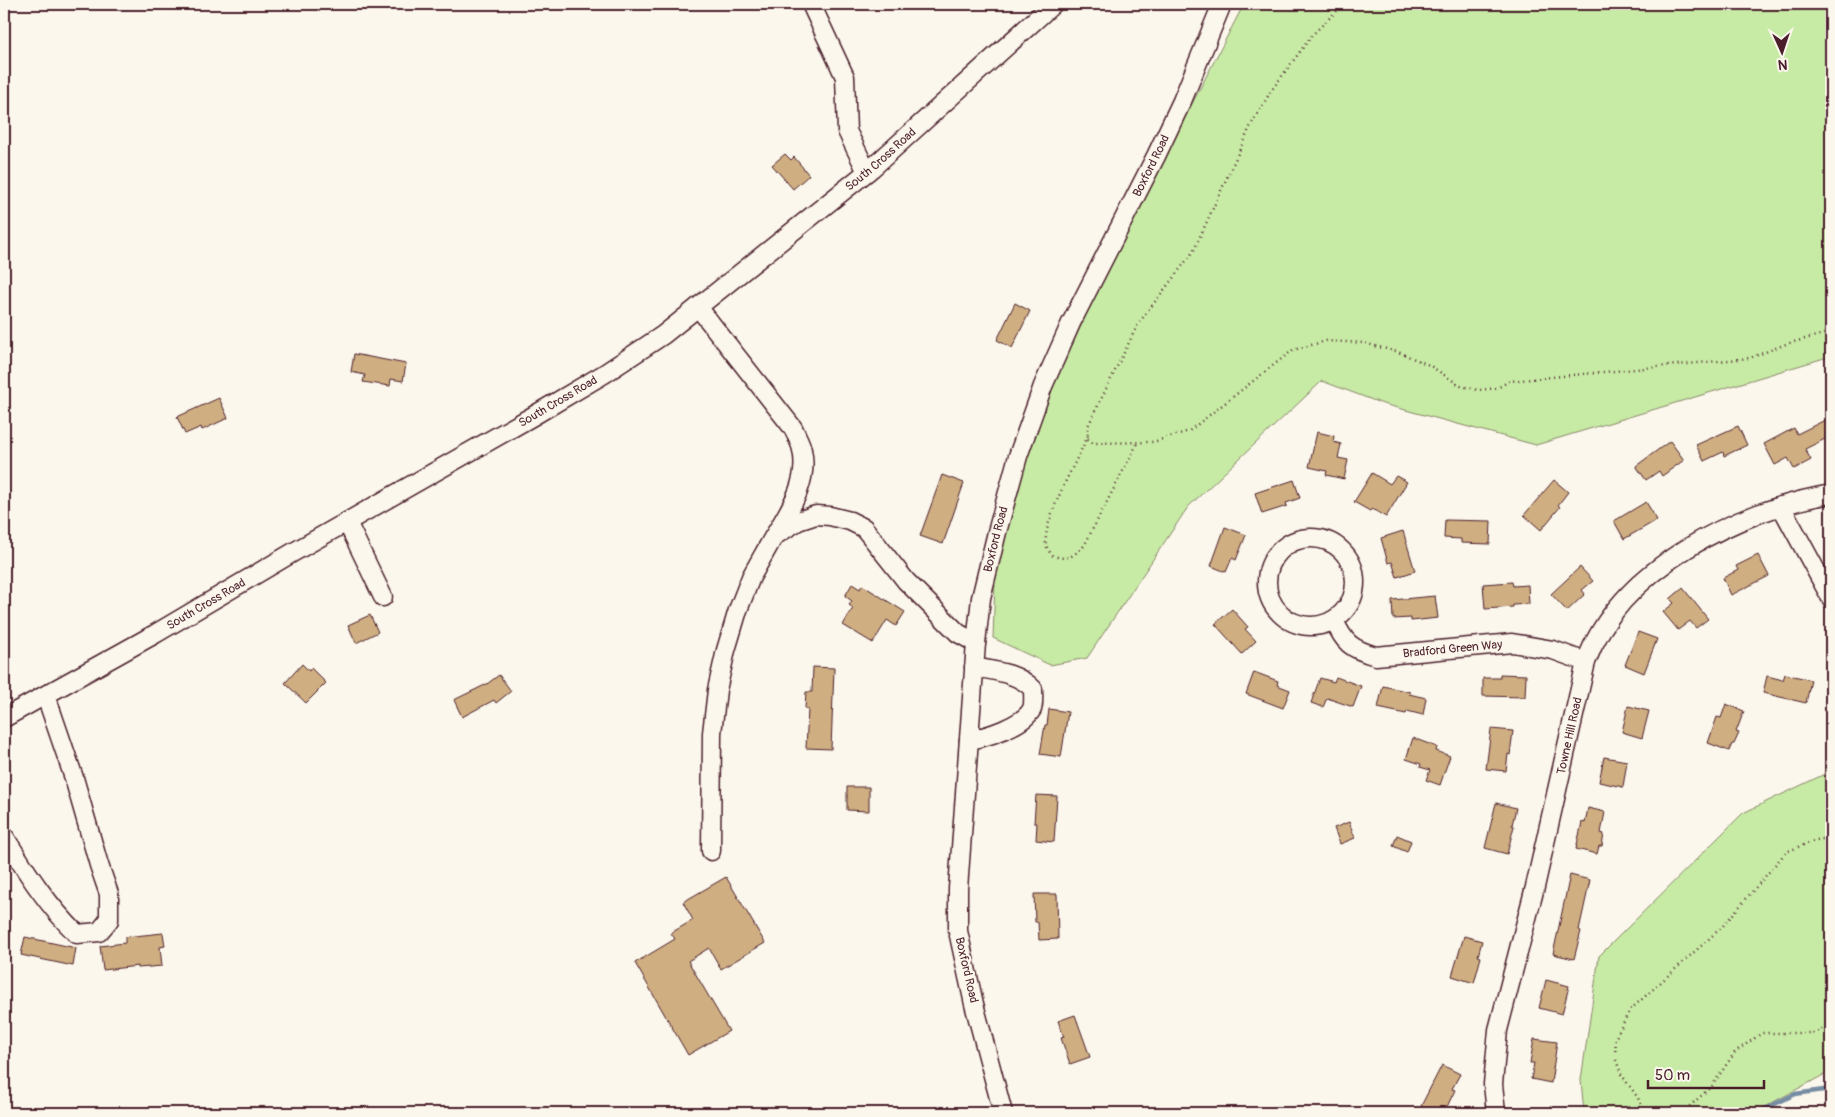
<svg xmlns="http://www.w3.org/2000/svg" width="1835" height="1117" viewBox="0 0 1835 1117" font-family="Pangolin,sans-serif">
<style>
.green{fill:#c7eba5;stroke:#888568}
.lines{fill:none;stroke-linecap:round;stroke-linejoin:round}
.stream{stroke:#758ca2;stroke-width:4.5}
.building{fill:#cfae82;stroke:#4a1f2b}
.minor-casing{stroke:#4a1f2b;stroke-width:21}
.path{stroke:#4a1f2b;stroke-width:2.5;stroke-dasharray:1 4;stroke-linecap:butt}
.minor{stroke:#fbf7ec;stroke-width:18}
.labels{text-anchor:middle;stroke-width:4;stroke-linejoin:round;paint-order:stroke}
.street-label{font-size:12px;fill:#4a1f2b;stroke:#fbf7ec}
</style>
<rect width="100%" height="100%" fill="#fbf7ec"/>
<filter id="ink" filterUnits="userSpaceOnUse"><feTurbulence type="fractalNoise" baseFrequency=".02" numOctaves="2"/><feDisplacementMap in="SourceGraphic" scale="10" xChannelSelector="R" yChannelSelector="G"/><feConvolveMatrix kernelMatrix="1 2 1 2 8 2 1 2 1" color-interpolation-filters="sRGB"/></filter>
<g filter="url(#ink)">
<path class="green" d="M1244,4H1831V356L1536,445L1383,404L1322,381L1188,507L1087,658L1050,665L993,638L996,553L1046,403L1111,259Z
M1831,771V1071L1753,1113H1584L1581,1080L1599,956L1743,813Z"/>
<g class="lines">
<path class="stream" d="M1761,1113V1111L1795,1094L1831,1089"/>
</g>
<path class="building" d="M785,154L791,160L794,157L809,175L793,189L772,165Z
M1015,303L1030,311L1012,348L997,340Z
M354,354L406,364L403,381L391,379L390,386L363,382L365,375L351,372Z
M219,398L228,418L202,430L201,427L185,434L177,417Z
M1831,417V436L1805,449L1811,460L1794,469L1788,458L1775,465L1764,444L1794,428L1797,434Z
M1738,426L1747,445L1724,456L1723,452L1704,461L1696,445Z
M1317,432L1334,436L1333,442L1341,444L1338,458L1348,460L1344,479L1326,475L1327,471L1309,467Z
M1670,441L1684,460L1662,476L1659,471L1646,480L1636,466Z
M1372,473L1390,484L1396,476L1407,482L1386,517L1372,509L1370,511L1354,502Z
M942,475L964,483L943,544L920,536Z
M1294,480L1300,498L1286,503L1287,506L1262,514L1255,493Z
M1554,480L1568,492L1558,505L1560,507L1541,530L1524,515Z
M1646,502L1657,520L1624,539L1614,521Z
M1445,520L1491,521L1490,544L1461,543V539L1444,538Z
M1225,527L1246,535L1236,560L1232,558L1226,572L1211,566Z
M1403,531L1415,571L1397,577L1392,562L1388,563L1381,538Z
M1758,555L1769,576L1731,595L1723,578L1738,570L1736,566Z
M1580,567L1593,581L1582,590L1585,594L1567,611L1551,594Z
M1512,582L1513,586L1528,585L1529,604L1513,605V607L1485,609L1483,584Z
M852,584L860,589L862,585L905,612L896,626L887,620L873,643L843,625L853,608L849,605L852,601L845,596Z
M1683,588L1708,619L1696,628L1690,621L1678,630L1663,612L1674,603L1670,599Z
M1435,596L1438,618L1411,621V618L1393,619L1392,600Z
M1232,609L1248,627L1245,629L1256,641L1242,654L1215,624Z
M370,615L378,632L356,643L348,625Z
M1638,632L1657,639L1644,673L1625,665Z
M302,664L309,671L311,668L326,683L306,703L285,683Z
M813,667L834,668L831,749L806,748L808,709H805L806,692H812Z
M1254,672L1278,681L1277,685L1290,690L1283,708L1246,694Z
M1500,674L1526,675L1525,697L1483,696V678H1500Z
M1785,674L1811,680L1806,703L1763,693L1767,676L1783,680Z
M499,675L511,691L496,703L494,700L462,717L454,700L487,684Z
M1336,677L1361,686L1353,707L1327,698L1323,707L1311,703L1320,678L1334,682Z
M1383,686L1410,692L1409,694L1426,698L1423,715L1407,711L1406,714L1378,708Z
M1726,704L1744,711L1736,732L1739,733L1734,744H1732L1729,751L1708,743L1717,717L1721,718Z
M1628,706L1649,711L1642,738L1622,732Z
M1049,709L1068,712L1061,757L1040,754L1045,725H1047Z
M1491,729L1513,731L1510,755L1508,754L1506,771L1486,769Z
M1413,738L1437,747L1436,751L1450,756L1440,785L1426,780L1430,770L1420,767L1421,764L1406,759Z
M1604,757L1627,761L1623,787L1599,782Z
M847,787H869V811L847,810Z
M1036,795L1057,796L1054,842L1036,840L1037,823H1034Z
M1496,803L1516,808L1512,825L1514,826L1507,854L1485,848Z
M1588,808L1605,812L1601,833L1604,834L1602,846H1599L1597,854L1576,849L1582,822L1585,823Z
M1349,822L1355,838L1340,844L1334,828Z
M1397,835L1411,841L1407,852L1393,846Z
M1570,875L1590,880L1579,930L1581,931L1574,959L1553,954Z
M726,877L765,943L721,969L709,948L688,961L729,1031L688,1055L635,963L675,939L671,933L693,920L683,902Z
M1034,894H1057L1058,939L1039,940L1038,922H1035Z
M163,933L165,946L160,947L162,966L138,968V966L103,970L100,946L125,943V937Z
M1464,936L1482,941L1478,956L1481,957L1474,983L1452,976Z
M25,937L76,948L73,966L21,955Z
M1546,980L1569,986L1562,1014L1539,1008Z
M1075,1015L1090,1057L1070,1064L1061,1038L1064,1037L1058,1021Z
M1534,1039L1557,1042L1551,1083L1531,1079L1534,1063H1530Z
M1442,1065L1460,1074L1452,1089L1455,1090L1444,1113H1435L1421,1106Z"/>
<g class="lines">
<g class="minor-casing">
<g id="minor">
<path d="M811,4L845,77L847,131L867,172"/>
<path d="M698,307L793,428C796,435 801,443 802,450C809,480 791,508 776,533"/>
<path d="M1781,506L1831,598"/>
<path d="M347,522L383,597"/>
<circle cx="1311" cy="582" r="44"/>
<path id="s1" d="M1334,620C1344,643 1351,649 1376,656L1512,643L1553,650L1586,662"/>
<path id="s2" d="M4,718L155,634L292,553L533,416L604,374L663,335L872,168L1053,4"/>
<path d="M969,740C986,737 1023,726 1032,709C1034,704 1033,695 1033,689C1018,673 995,671 974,667"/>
<path d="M4,836C26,871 47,905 77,934L99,932L109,920V894L99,865L74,778L46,696"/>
<path d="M711,851L712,733L717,690L726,650L738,610L751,577L774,536L798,521L816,515L830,516L850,521L864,528L906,581L958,633L976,643"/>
<path id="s3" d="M1003,1113L974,1004L958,931V889L976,643L981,598L997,532L1018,456L1043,386L1071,323L1156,156L1182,101L1222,4"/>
<path id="s4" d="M1496,1113L1493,1084L1498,1030L1535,887L1586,662C1620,568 1738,510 1831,494"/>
</g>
</g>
<path class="path" d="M1344,4L1313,34L1271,91L1251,125L1193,252L1138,324L1088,426V439L1093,443L1153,442L1189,431L1293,350L1326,341L1364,343L1398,352L1429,365L1461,386L1479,390L1497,388L1510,381L1750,358L1786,344L1831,332
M1088,436C1077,460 1042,521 1046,545C1047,548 1050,552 1051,555C1068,561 1072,557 1084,546L1138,442
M1645,1113L1638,1098L1621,1074L1615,1057L1616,1037L1630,1010L1722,927L1786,852L1816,840L1831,838
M1682,1113L1712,1086L1735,1052L1762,1033H1815L1831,1024"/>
<use href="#minor" class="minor"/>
</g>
</g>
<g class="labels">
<g class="street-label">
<text dy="4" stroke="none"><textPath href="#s2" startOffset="1042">South Cross Road</textPath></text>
<text dy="4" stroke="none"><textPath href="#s3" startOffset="988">Boxford Road</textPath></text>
<text dy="4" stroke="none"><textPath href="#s2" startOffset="638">South Cross Road</textPath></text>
<text dy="4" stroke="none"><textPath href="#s3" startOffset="582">Boxford Road</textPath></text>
<text dy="4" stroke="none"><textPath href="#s2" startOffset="232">South Cross Road</textPath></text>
<text dy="4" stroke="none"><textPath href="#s1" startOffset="135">Bradford Green Way</textPath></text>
<text dy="4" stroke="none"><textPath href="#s4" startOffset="386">Towne Hill Road</textPath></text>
<text transform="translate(967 970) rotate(77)" y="4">Boxford Road</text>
</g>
</g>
<rect width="1835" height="1117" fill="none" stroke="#fbf7ec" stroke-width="20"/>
<rect x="10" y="10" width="1815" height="1097" fill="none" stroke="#4a1f2b" stroke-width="2" filter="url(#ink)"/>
<g transform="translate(1782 52) rotate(177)" stroke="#fbf7ec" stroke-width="4" paint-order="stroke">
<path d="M0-4L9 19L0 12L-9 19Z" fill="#4a1f2b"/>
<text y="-8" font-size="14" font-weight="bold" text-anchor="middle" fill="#4a1f2b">N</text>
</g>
<path d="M1648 1080v8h116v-8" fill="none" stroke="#4a1f2b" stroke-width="2.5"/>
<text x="1655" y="1080" font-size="15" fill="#4a1f2b" stroke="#fbf7ec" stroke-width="4" paint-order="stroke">50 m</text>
</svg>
